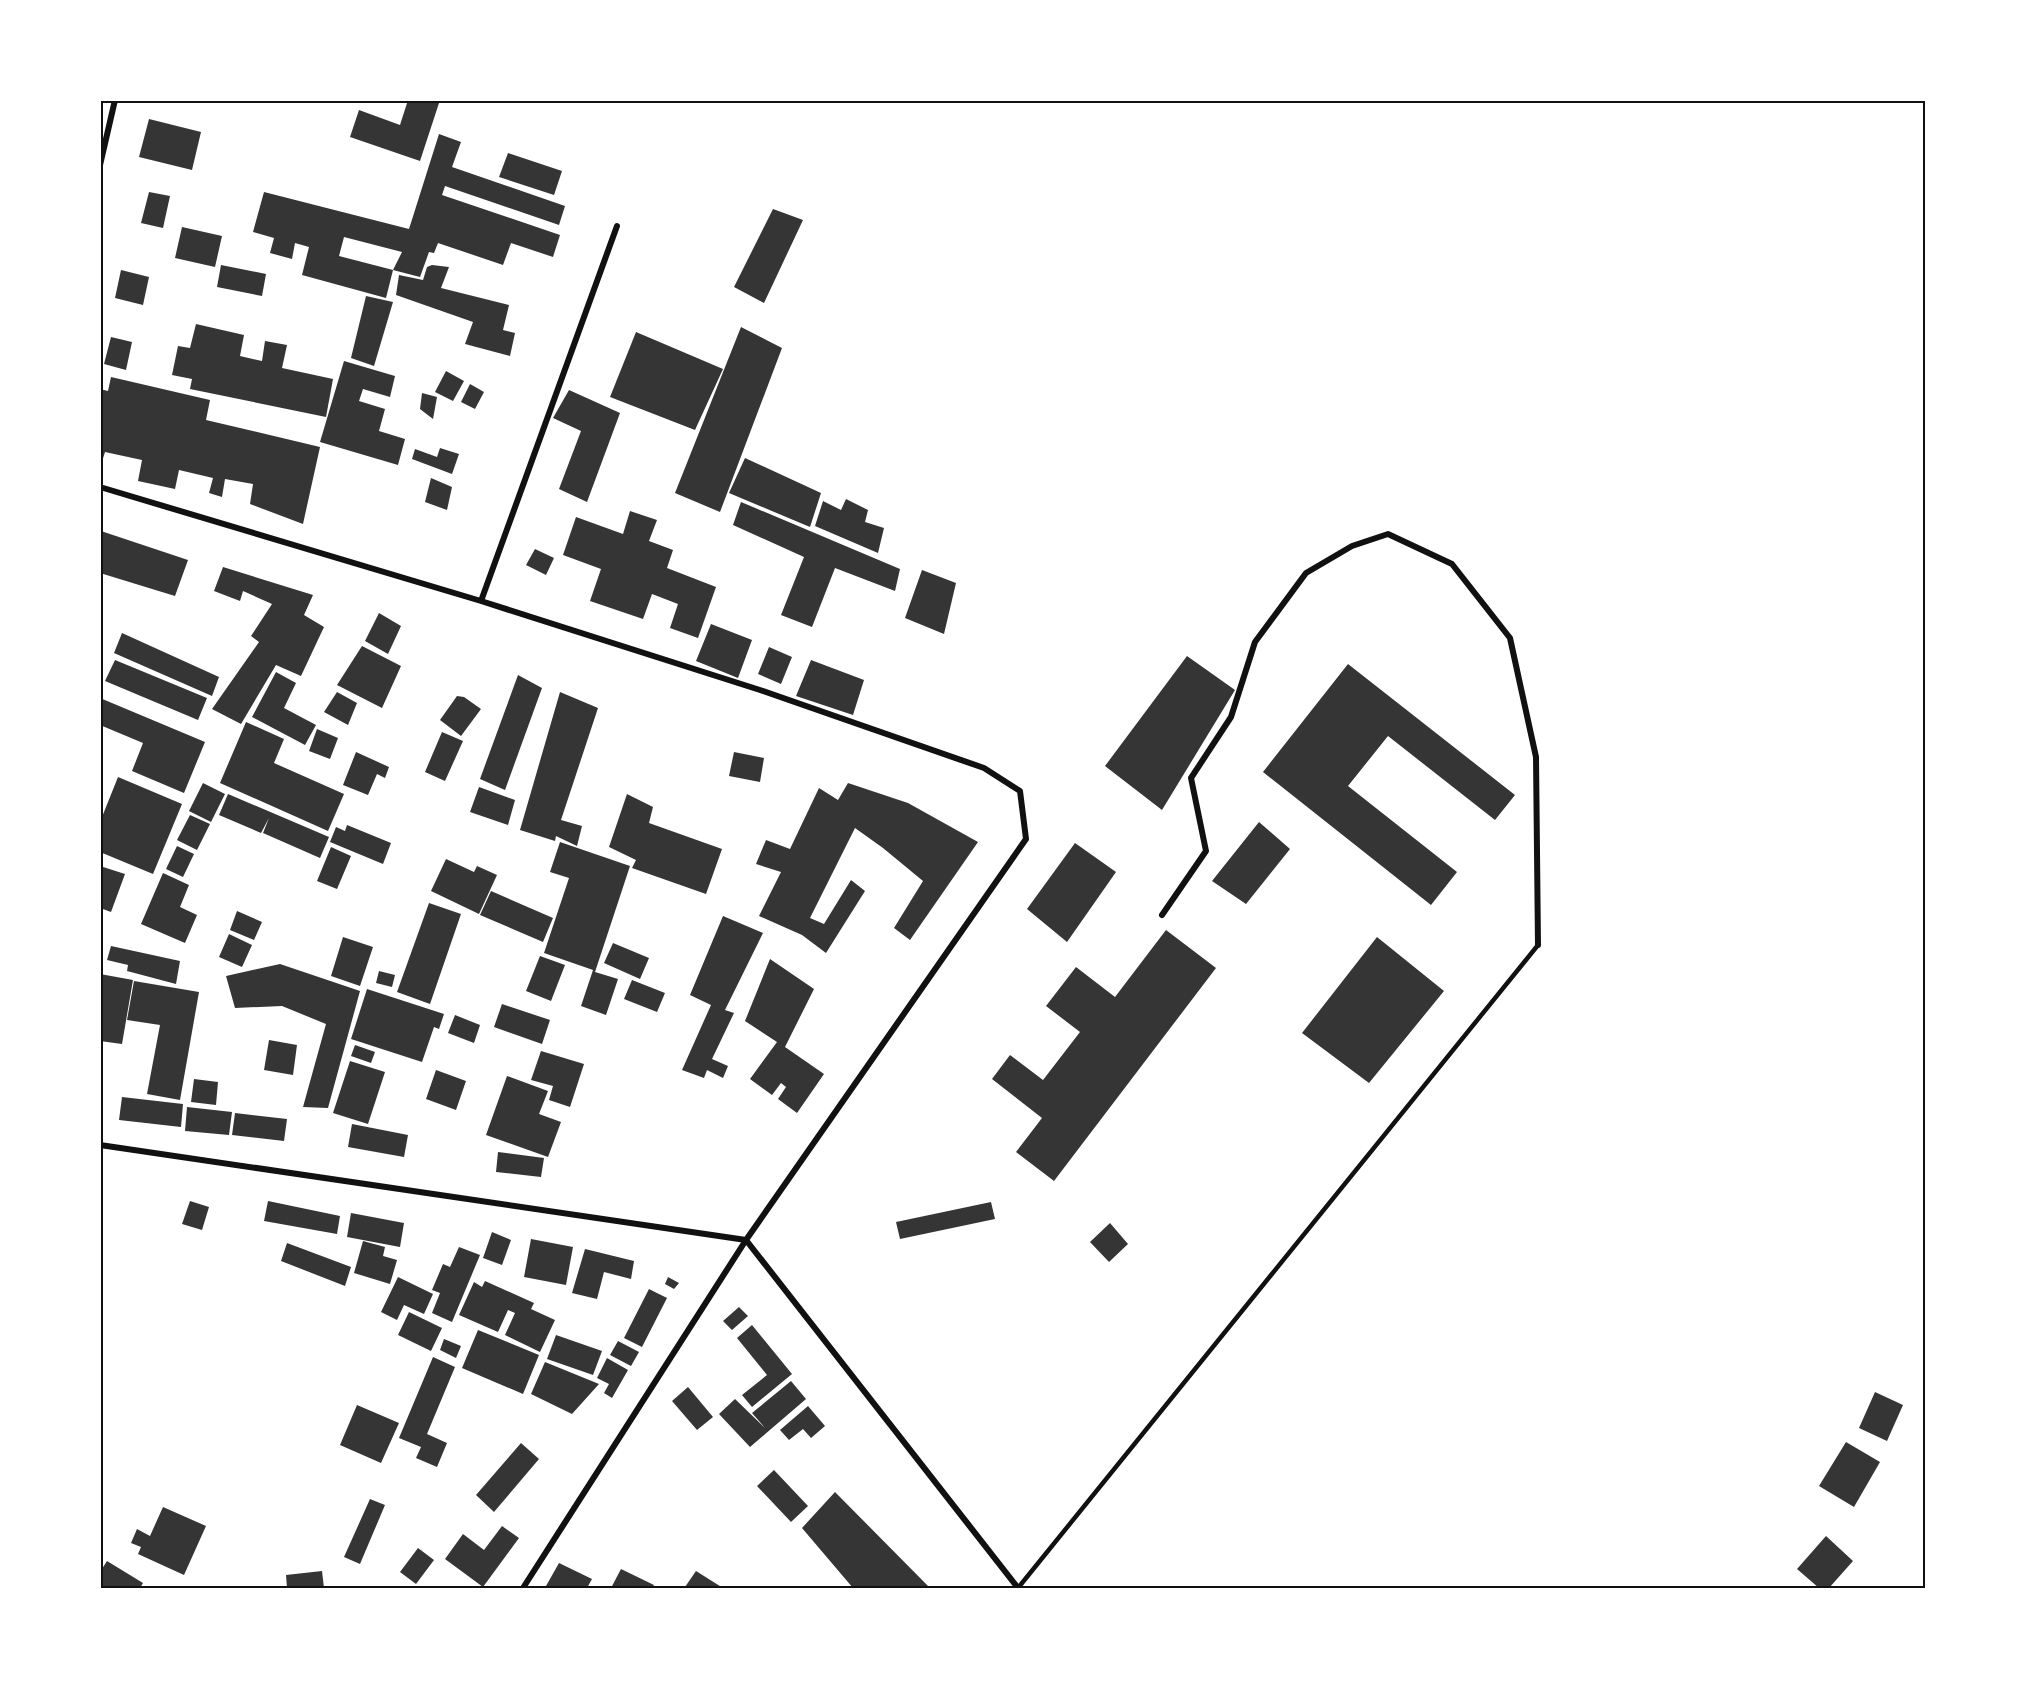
<svg xmlns="http://www.w3.org/2000/svg" width="2026" height="1689" viewBox="0 0 2026 1689" font-family="Rubik,sans-serif">
<style>
.building{fill:#353535;fill-rule:evenodd}
.lines{fill:none;stroke-linecap:round;stroke-linejoin:round}
.service{stroke:#111;stroke-width:4.5}
.minor{stroke:#111;stroke-width:6}
.neatline{fill:none;stroke:#111;stroke-width:2}
</style>
<rect width="100%" height="100%" fill="#fff"/>
<path class="building" d="M408,100H440L420,161L350,137L359,110L400,125Z
M149,119L201,132L192,170L139,157Z
M439,134L461,142L452,167L565,206L559,225L445,186L442,195L560,235L553,257L511,243L503,265L438,243L434,253L429,252L420,277L393,270L386,298L302,275L309,247L295,243L292,259L270,253L274,238L253,232L264,192L409,229ZM344,237L402,252L393,270L339,256Z
M508,153L562,171L554,195L499,177Z
M149,192L170,196L163,228L141,223Z
M773,209L803,220L764,303L734,287Z
M182,227L222,236L215,267L175,258Z
M221,265L266,274L262,296L217,287Z
M432,265L449,267L441,288L509,305L503,330L515,333L510,356L465,344L473,322L396,295L399,275L423,280L427,267Z
M121,270L149,277L143,305L115,298Z
M366,296L393,302L374,366L351,358Z
M196,324L244,335L240,356L262,361L265,341L287,345L282,368L333,379L326,417L190,389L192,379L172,375L178,346L190,348Z
M741,327L782,348L720,512L675,493Z
M636,332L723,369L695,430L610,397Z
M111,337L132,342L126,370L104,364Z
M344,361L395,376L390,397L363,389L359,401L385,409L379,431L405,439L398,465L320,442Z
M446,371L464,381L453,401L435,392Z
M111,377L210,400L206,420L320,447L303,524L250,504L253,484L225,479L222,497L209,493L213,478L179,470L175,489L138,481L142,460L105,452L100,468V389L108,391Z
M470,384L484,392L475,409L461,402Z
M569,390L620,413L587,502L559,489L581,431L553,418Z
M422,393L437,397L433,419L420,409Z
M440,448L459,454L452,474L412,459L415,449L437,457Z
M745,458L821,493L810,527L729,493Z
M431,478L452,487L447,510L425,502Z
M846,499L868,510L865,522L884,528L878,553L815,526L823,501L841,510Z
M741,502L900,569L895,591L835,568L812,627L781,615L804,557L733,525Z
M630,511L657,520L649,541L673,550L667,568L716,587L698,638L670,628L678,604L652,594L643,619L590,601L601,569L563,555L576,517L623,534Z
M101,531L188,560L175,596L100,573Z
M535,549L554,558L546,575L526,565Z
M223,567L313,595L304,615L324,627L301,676L276,665L241,724L212,709L259,642L251,636L272,604L243,591L240,601L214,591Z
M922,570L956,583L944,634L905,618Z
M379,613L401,626L388,654L365,641Z
M711,624L752,640L738,678L696,661Z
M122,633L219,677L212,696L114,653Z
M362,646L401,666L382,708L337,685Z
M769,647L792,657L781,684L758,674Z
M1187,656L1235,690L1162,810L1105,766Z
M115,660L207,698L198,720L105,681Z
M811,660L864,680L853,715L796,696Z
M1348,664L1515,795L1495,820L1388,736L1348,786L1457,872L1431,905L1263,772Z
M276,672L296,683L284,708L316,725L305,745L252,717Z
M518,675L542,688L505,790L480,779Z
M337,692L357,703L348,725L324,712Z
M560,692L598,708L561,820L582,826L577,846L556,836L555,841L520,830Z
M457,696L464,697L481,709L461,736L440,720Z
M100,698L205,742L184,793L132,771L143,743L100,725Z
M246,722L284,739L274,763L344,794L328,831L220,783Z
M317,729L338,738L330,759L309,751Z
M442,732L463,741L445,781L425,772Z
M356,752L389,767L385,778L377,774L368,795L343,785Z
M734,752L764,758L760,782L729,776Z
M118,777L182,804L153,874L100,852V822Z
M203,783L225,794L211,822L189,811Z
M848,783L908,803L978,842L910,940L894,928L923,881L883,848L855,828L810,918L824,924L851,880L865,891L826,953L802,935L759,916L781,872L756,864L766,840L790,849L819,788L838,800Z
M479,787L515,800L508,825L470,812Z
M228,794L329,837L320,858L263,833L269,818L261,833L219,815Z
M627,794L653,807L649,823L722,849L706,894L632,868L636,860L609,847Z
M190,815L210,824L197,850L177,840Z
M1259,822L1290,849L1246,904L1212,881Z
M347,825L391,843L383,864L330,842L336,827L345,831Z
M560,842L630,866L595,972L618,979L606,1015L581,1006L593,970L544,953L569,878L550,872Z
M1075,843L1116,872L1067,942L1027,909Z
M177,846L194,854L183,877L166,869Z
M331,847L351,856L337,889L317,881Z
M446,859L474,872L477,866L497,875L479,914L431,891Z
M100,866L125,874L111,912L100,908Z
M163,873L189,885L180,907L197,915L185,943L141,924Z
M491,891L553,918L543,942L480,915Z
M429,903L461,914L430,1004L397,992Z
M237,911L262,922L254,940L230,930Z
M723,916L763,933L725,1010L734,1013L712,1059L728,1066L723,1078L707,1070L704,1078L682,1070L711,1005L690,995Z
M1166,930L1216,968L1054,1181L1016,1152L1042,1118L992,1079L1010,1055L1043,1080L1080,1032L1046,1006L1076,967L1115,997Z
M229,934L252,945L242,967L219,957Z
M343,937L373,947L360,986L331,976Z
M1377,937L1444,991L1369,1083L1302,1033Z
M613,943L649,958L640,979L604,963Z
M111,946L180,961L176,984L127,971L128,965L107,960Z
M540,956L565,965L551,1001L526,991Z
M770,959L814,989L785,1047L824,1074L797,1113L778,1099L786,1087L781,1083L772,1095L750,1079L777,1042L745,1021Z
M280,964L360,991L328,1108L303,1107L326,1024L282,1006L235,1008L226,976Z
M379,971L395,975L392,987L376,983Z
M100,974L133,980L122,1044L100,1041Z
M632,980L665,993L657,1012L624,999Z
M134,981L199,992L180,1100L147,1094L160,1025L127,1020Z
M367,989L444,1014L439,1029L434,1027L422,1062L351,1039Z
M502,1004L550,1020L542,1044L494,1027Z
M455,1015L480,1025L474,1043L448,1033Z
M269,1040L297,1045L293,1075L264,1070Z
M355,1045L375,1052L371,1063L351,1056Z
M541,1051L584,1064L570,1107L549,1100L553,1086L531,1080Z
M350,1061L385,1072L368,1124L333,1113Z
M436,1070L466,1081L456,1110L426,1099Z
M507,1076L548,1091L539,1114L561,1122L548,1157L486,1135Z
M194,1079L218,1082L216,1105L191,1102Z
M122,1097L183,1104L181,1127L119,1120Z
M187,1107L232,1112L229,1135L185,1131Z
M235,1113L287,1119L284,1141L232,1135Z
M352,1124L408,1135L404,1157L348,1147Z
M498,1152L544,1158L541,1177L496,1172Z
M190,1201L209,1207L202,1230L182,1224Z
M268,1201L340,1216L337,1234L264,1221Z
M991,1202L995,1219L900,1239L896,1222Z
M351,1213L404,1223L400,1247L347,1237Z
M1110,1223L1128,1244L1109,1262L1090,1242Z
M492,1232L511,1240L502,1265L483,1258Z
M531,1239L573,1247L566,1285L524,1277Z
M363,1241L385,1247L383,1256L397,1260L390,1284L354,1273Z
M287,1243L351,1267L345,1286L281,1261Z
M459,1247L480,1255L452,1322L432,1313L440,1293L432,1290L443,1264L450,1267Z
M585,1249L634,1261L631,1279L604,1272L597,1299L572,1293Z
M398,1277L433,1294L424,1314L404,1305L397,1320L381,1312Z
M668,1277L679,1283L674,1289L665,1284Z
M485,1281L534,1303L531,1309L555,1320L540,1352L505,1335L515,1313L508,1310L498,1332L459,1315L474,1282L482,1287Z
M649,1289L667,1298L642,1347L624,1338Z
M739,1307L748,1316L732,1330L723,1321Z
M409,1312L442,1328L431,1351L398,1335Z
M752,1325L792,1374L752,1407L742,1395L767,1375L737,1338Z
M478,1330L539,1355L523,1394L462,1368Z
M556,1335L602,1351L593,1375L547,1359Z
M444,1339L461,1346L456,1358L440,1350Z
M618,1341L639,1352L631,1366L610,1355Z
M433,1357L455,1367L427,1434L447,1443L437,1467L416,1458L421,1447L399,1438Z
M607,1358L628,1370L612,1398L604,1393L609,1384L597,1378Z
M545,1362L599,1384L572,1414L531,1394Z
M791,1381L806,1399L750,1447L719,1414L735,1399L765,1428L752,1413Z
M688,1387L713,1417L697,1430L672,1401Z
M1875,1392L1903,1405L1887,1441L1859,1428Z
M357,1405L399,1423L381,1463L340,1445Z
M808,1406L825,1426L811,1438L803,1429L789,1440L780,1430Z
M1846,1442L1880,1462L1854,1507L1819,1486Z
M521,1443L539,1459L494,1512L476,1495Z
M774,1470L808,1506L791,1522L757,1486Z
M835,1492L930,1588H853L802,1528Z
M370,1499L385,1505L360,1564L344,1557Z
M163,1507L206,1526L184,1575L138,1554L141,1547L131,1543L137,1529L150,1536Z
M502,1526L519,1538L483,1587L445,1559L463,1534L484,1550Z
M1826,1536L1853,1561L1829,1588H1819L1797,1569Z
M418,1548L434,1560L416,1584L400,1572Z
M107,1561L143,1583L140,1588H100V1572Z
M559,1563L592,1579L587,1588H551L546,1586Z
M621,1569L654,1585L652,1588H611Z
M322,1571L324,1588H287L286,1575Z
M696,1571L723,1588H686L685,1587Z"/>
<g class="lines">
<path class="service" d="M1018,1588L1538,945"/>
<path class="minor" d="M100,165L115,100
M100,487L481,601L760,690L984,768L1020,791L1026,839L746,1240L523,1588
M481,601L617,226
M1162,915L1206,851L1191,778L1231,717L1255,642L1306,573L1352,546L1388,534L1452,564L1510,638L1536,757L1538,945
M100,1145L746,1240L1018,1588"/>
</g>
<rect width="2026" height="1689" fill="none" stroke="#ffffff" stroke-width="204"/>
<rect x="102" y="102" width="1822" height="1485" class="neatline"/>
</svg>
